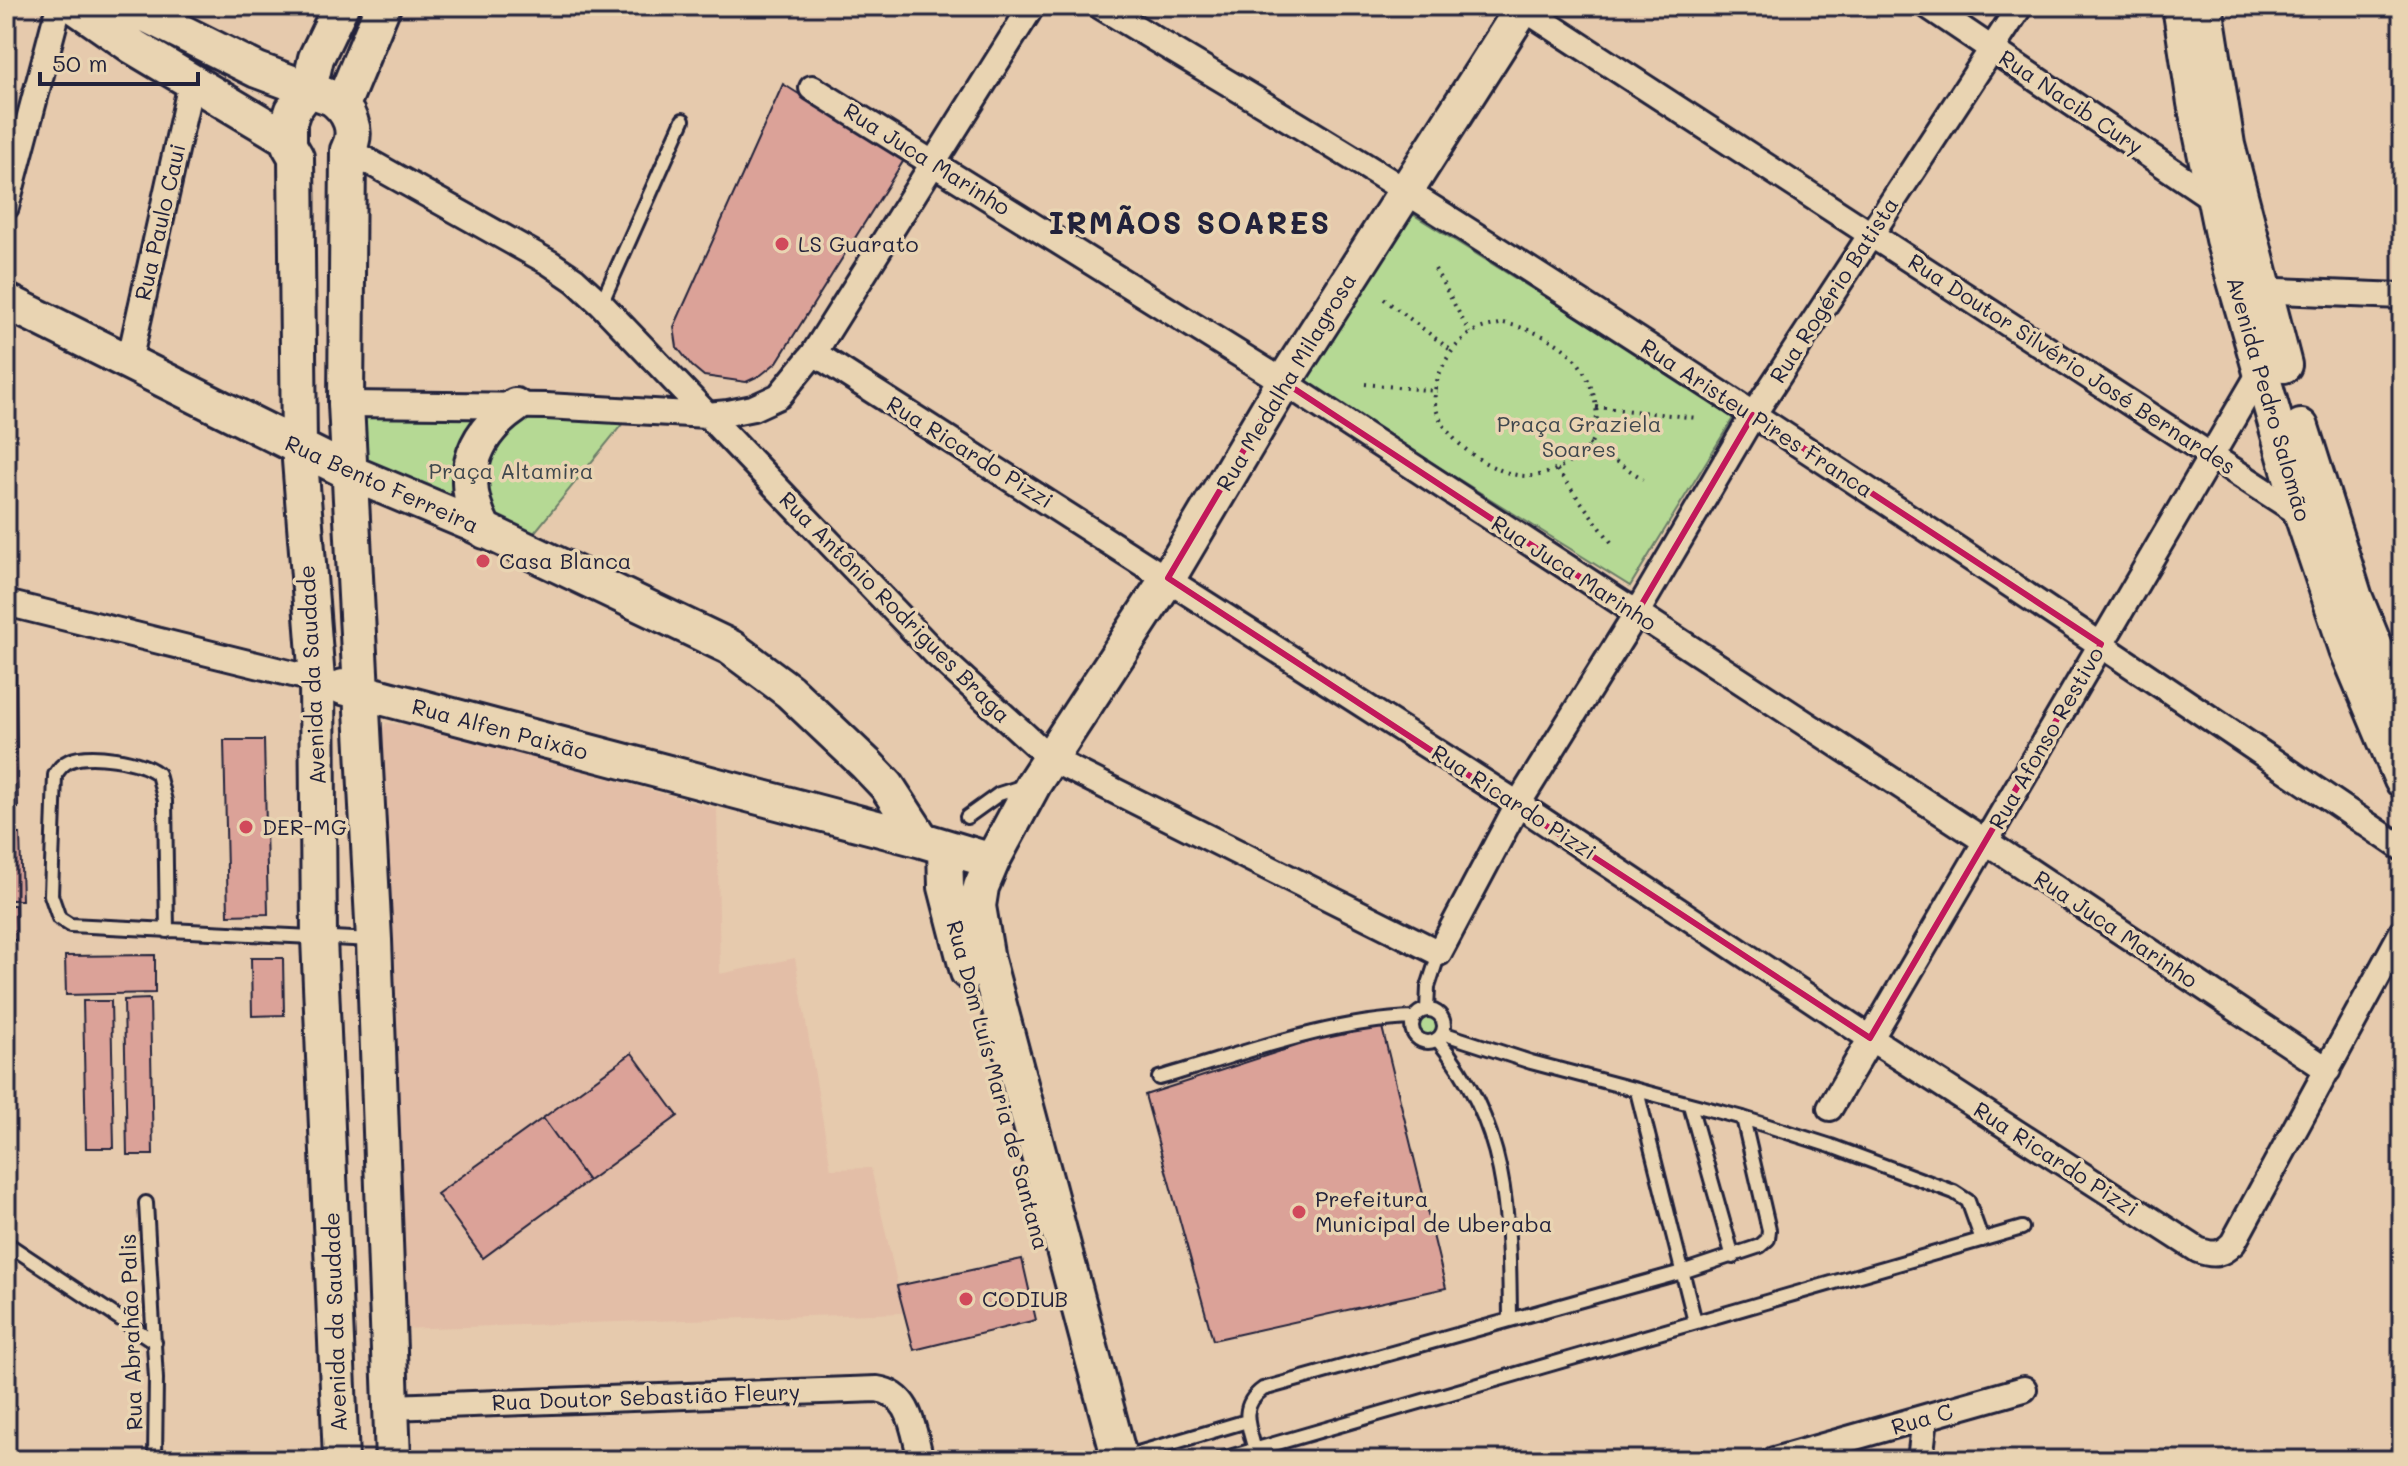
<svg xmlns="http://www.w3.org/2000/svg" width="2408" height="1466" viewBox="0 0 2408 1466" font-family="Mali,sans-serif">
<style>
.built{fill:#e3bea7}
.green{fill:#b5d994;stroke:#6c7e68;stroke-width:2}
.building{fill:#dba298;stroke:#22223b;stroke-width:2}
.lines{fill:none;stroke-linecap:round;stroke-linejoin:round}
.lane-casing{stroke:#22223b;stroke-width:18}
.street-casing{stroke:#22223b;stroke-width:30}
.secondary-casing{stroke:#22223b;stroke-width:40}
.path{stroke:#22223b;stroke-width:4;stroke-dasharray:2 6;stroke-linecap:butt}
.lane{stroke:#e9d4b2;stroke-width:12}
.street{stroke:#e9d4b2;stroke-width:24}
.secondary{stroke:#e9d4b2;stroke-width:34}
.marked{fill:none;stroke:#c2185b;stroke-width:6;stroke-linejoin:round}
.poi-dot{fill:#d1495b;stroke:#e9d4b2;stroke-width:3}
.labels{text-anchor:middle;stroke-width:7;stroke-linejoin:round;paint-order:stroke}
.street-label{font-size:22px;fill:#22223b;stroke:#e9d4b2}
.poi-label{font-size:22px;fill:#22223b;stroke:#e9d4b2;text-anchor:start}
.park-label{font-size:22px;fill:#3f474d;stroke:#e9d4b2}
.district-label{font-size:30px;font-weight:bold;letter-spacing:2px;fill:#22223b;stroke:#e9d4b2}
</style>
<rect width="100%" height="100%" fill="#e6caad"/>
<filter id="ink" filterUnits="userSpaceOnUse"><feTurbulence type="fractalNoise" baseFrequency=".0125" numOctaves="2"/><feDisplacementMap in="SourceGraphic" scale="16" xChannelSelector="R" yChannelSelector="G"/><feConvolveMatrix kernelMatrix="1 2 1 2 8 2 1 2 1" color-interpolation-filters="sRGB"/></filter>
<g filter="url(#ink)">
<path class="built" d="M387,723L426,727L717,809L720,974L795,958L831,1169L871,1168L904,1313L397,1329L380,747V732Z"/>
<path class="green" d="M1401,207L1735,415L1630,586L1296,378Z
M356,410L628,417L530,538L360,463Z
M1414 1025a14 14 0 1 1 28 0a14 14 0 1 1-28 0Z"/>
<path class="building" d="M783,84L904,160L777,362L761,375L746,382L704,376L692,366L677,347L674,327Z
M6,627H15L18,808H6Z
M224,740H264L268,914L228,915Z
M6,834H20L22,900H6Z
M6,905H15L16,940H6Z
M155,955V993L66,995L65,956Z
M251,958H283L284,1015L252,1016Z
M150,999L153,1155H127L124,1000Z
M83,1001H111L114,1148H86Z
M1380,1019L1446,1288L1213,1340L1145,1095Z
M632,1053L678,1116L588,1181L543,1118Z
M543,1118L588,1181L483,1258L437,1194Z
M1022,1259L1036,1320L914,1350L897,1286Z"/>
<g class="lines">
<g class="lane-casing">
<path id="lane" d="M601,304L683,120
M967,817L999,794L1027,785
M167,931L165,801L158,774C141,760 89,752 69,761C62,764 59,769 55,775L51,895L59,918L70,925L373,940
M1427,1010L1428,987L1439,953
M1412 1026a16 16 0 1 1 32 0a16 16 0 1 1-32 0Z
M1442,1033L1531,1062L1743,1118L1831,1146L1954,1192L1968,1201L1982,1240
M1437,1039C1509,1126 1509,1212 1510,1319
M1159,1078C1242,1054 1327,1021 1414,1018
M1637,1091L1695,1322
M1690,1105L1733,1257
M146,1203L156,1379L155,1460
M6,1243L155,1342
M1255,1450C1248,1425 1239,1406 1263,1389L1682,1272L1760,1246L1768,1239L1769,1230L1743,1118
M1121,1458L1247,1421
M1219,1460L2022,1228"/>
</g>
<g class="street-casing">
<path id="street" d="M1100,6C1202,68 1306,128 1407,192C1743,404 2073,625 2402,848
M1520,6L2302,515
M1928,6L2214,199
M812,88L1284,382L1985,841L2328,1070
M348,150L550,263L575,280L601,304L936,654L1051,759L1439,953L1518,804L1636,614L1753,415L2020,6
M6,207L59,6
M2253,290L2402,296
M814,353L1518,804L1870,1038L2198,1250C2214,1256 2221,1255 2233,1243L2402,932
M129,362L191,83
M346,404L546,406L707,415L728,413L753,408L779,396L814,353L1032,6
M6,603L317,680
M1830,1108L2262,369
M391,1407L877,1389C912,1394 913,1431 921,1460
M1774,1460L2024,1389
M1920,1460L1925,1418"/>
</g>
<g class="secondary-casing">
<path id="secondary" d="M75,6L134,47L288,139
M129,6L257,70L332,98C349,110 359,131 348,150L346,404L374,940L393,1460
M2180,6L2195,103L2223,239L2302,515L2347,649L2402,780
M2205,6L2227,145L2284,365
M342,105L383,6
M6,301L351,473L468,522L730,647L789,691L866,764L887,786L922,840
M2301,427L2355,598L2402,713
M485,531C457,482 469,437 515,406
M343,687L922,840L992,861
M945,848L946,887L968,972
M341,1460L319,938L317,680L299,447L296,157L289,145V122L293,110L309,89L316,58L341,6
M1120,1460L987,960L978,906L981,887L992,861L1034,783L1168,578L1284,382L1524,6"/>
</g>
<path class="path" d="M1435,269L1470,333
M1384,299L1452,351
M1504,323C1527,328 1551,337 1569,353C1594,375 1611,432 1580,456C1576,460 1570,462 1564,465C1555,471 1541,476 1530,476C1495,478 1439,438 1435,403C1432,378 1450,348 1469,334C1479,327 1492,326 1504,323Z
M1365,384L1437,391
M1596,407L1697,418
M1589,444L1643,479
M1557,470L1611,542"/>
<use href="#lane" class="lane"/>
<use href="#street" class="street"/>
<use href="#secondary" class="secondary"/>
</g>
</g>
<path class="marked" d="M1284,382L1636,614L1753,415L2101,644L1870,1038L1168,578Z"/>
<g class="poi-dot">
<circle cx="782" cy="244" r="8"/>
<circle cx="483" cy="561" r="8"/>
<circle cx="246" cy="827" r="8"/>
<circle cx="1299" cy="1212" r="8"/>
<circle cx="966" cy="1299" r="8"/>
</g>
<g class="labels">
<g class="street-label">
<text transform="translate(2071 102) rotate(34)" y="8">Rua Nacib Cury</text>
<text transform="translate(927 159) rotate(32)" y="8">Rua Juca Marinho</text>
<text transform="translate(160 222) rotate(-77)" y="8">Rua Paulo Caui</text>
<text transform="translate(1834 290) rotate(-57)" y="8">Rua Rogério Batista</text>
<text transform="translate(2072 364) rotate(33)" y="8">Rua Doutor Silvério José Bernardes</text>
<text transform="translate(1286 382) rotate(-59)" y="8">Rua Medalha Milagrosa</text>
<text transform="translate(2269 399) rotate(74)" y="8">Avenida Pedro Salomão</text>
<text transform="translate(1757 418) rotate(33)" y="8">Rua Aristeu Pires Franca</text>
<text transform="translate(970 452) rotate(32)" y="8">Rua Ricardo Pizzi</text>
<text transform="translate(382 484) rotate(24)" y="8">Rua Bento Ferreira</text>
<text transform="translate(1574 573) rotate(33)" y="8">Rua Juca Marinho</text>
<text transform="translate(895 607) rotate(45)" y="8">Rua Antônio Rodrigues Braga</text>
<text transform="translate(312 675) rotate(-93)" y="8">Avenida da Saudade</text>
<text transform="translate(500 729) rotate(15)" y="8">Rua Alfen Paixão</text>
<text transform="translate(2046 738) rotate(-60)" y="8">Rua Afonso Restivo</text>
<text transform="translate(1514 802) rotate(33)" y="8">Rua Ricardo Pizzi</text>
<text transform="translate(2116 929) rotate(34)" y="8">Rua Juca Marinho</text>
<text transform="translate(998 1085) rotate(75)" y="8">Rua Dom Luís Maria de Santana</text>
<text transform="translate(2056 1159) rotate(33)" y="8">Rua Ricardo Pizzi</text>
<text transform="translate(335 1322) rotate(-92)" y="8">Avenida da Saudade</text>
<text transform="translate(131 1332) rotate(-92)" y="8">Rua Abrahão Palis</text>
<text transform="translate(646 1397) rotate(-2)" y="8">Rua Doutor Sebastião Fleury</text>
<text transform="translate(1922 1419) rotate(-16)" y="8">Rua C</text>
</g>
<g class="poi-label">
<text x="798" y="252">LS Guarato</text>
<text x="499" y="569">Casa Blanca</text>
<text x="262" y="835">DER-MG</text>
<text x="1315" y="1207">Prefeitura<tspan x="1315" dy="25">Municipal de Uberaba</tspan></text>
<text x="982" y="1307">CODIUB</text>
</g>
<g class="park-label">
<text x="1579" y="432">Praça Graziela<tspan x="1579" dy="25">Soares</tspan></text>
<text x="511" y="479">Praça Altamira</text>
</g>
<g class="district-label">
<text x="1190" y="234">IRMÃOS SOARES</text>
</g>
</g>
<rect width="2408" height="1466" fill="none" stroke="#e9d4b2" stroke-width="32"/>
<rect x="16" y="16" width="2376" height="1434" fill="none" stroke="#22223b" stroke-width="3" filter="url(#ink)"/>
<path d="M40 72v12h158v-12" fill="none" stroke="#22223b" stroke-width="4"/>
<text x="52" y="72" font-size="24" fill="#22223b" stroke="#e9d4b2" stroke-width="6" paint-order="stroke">50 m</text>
</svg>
